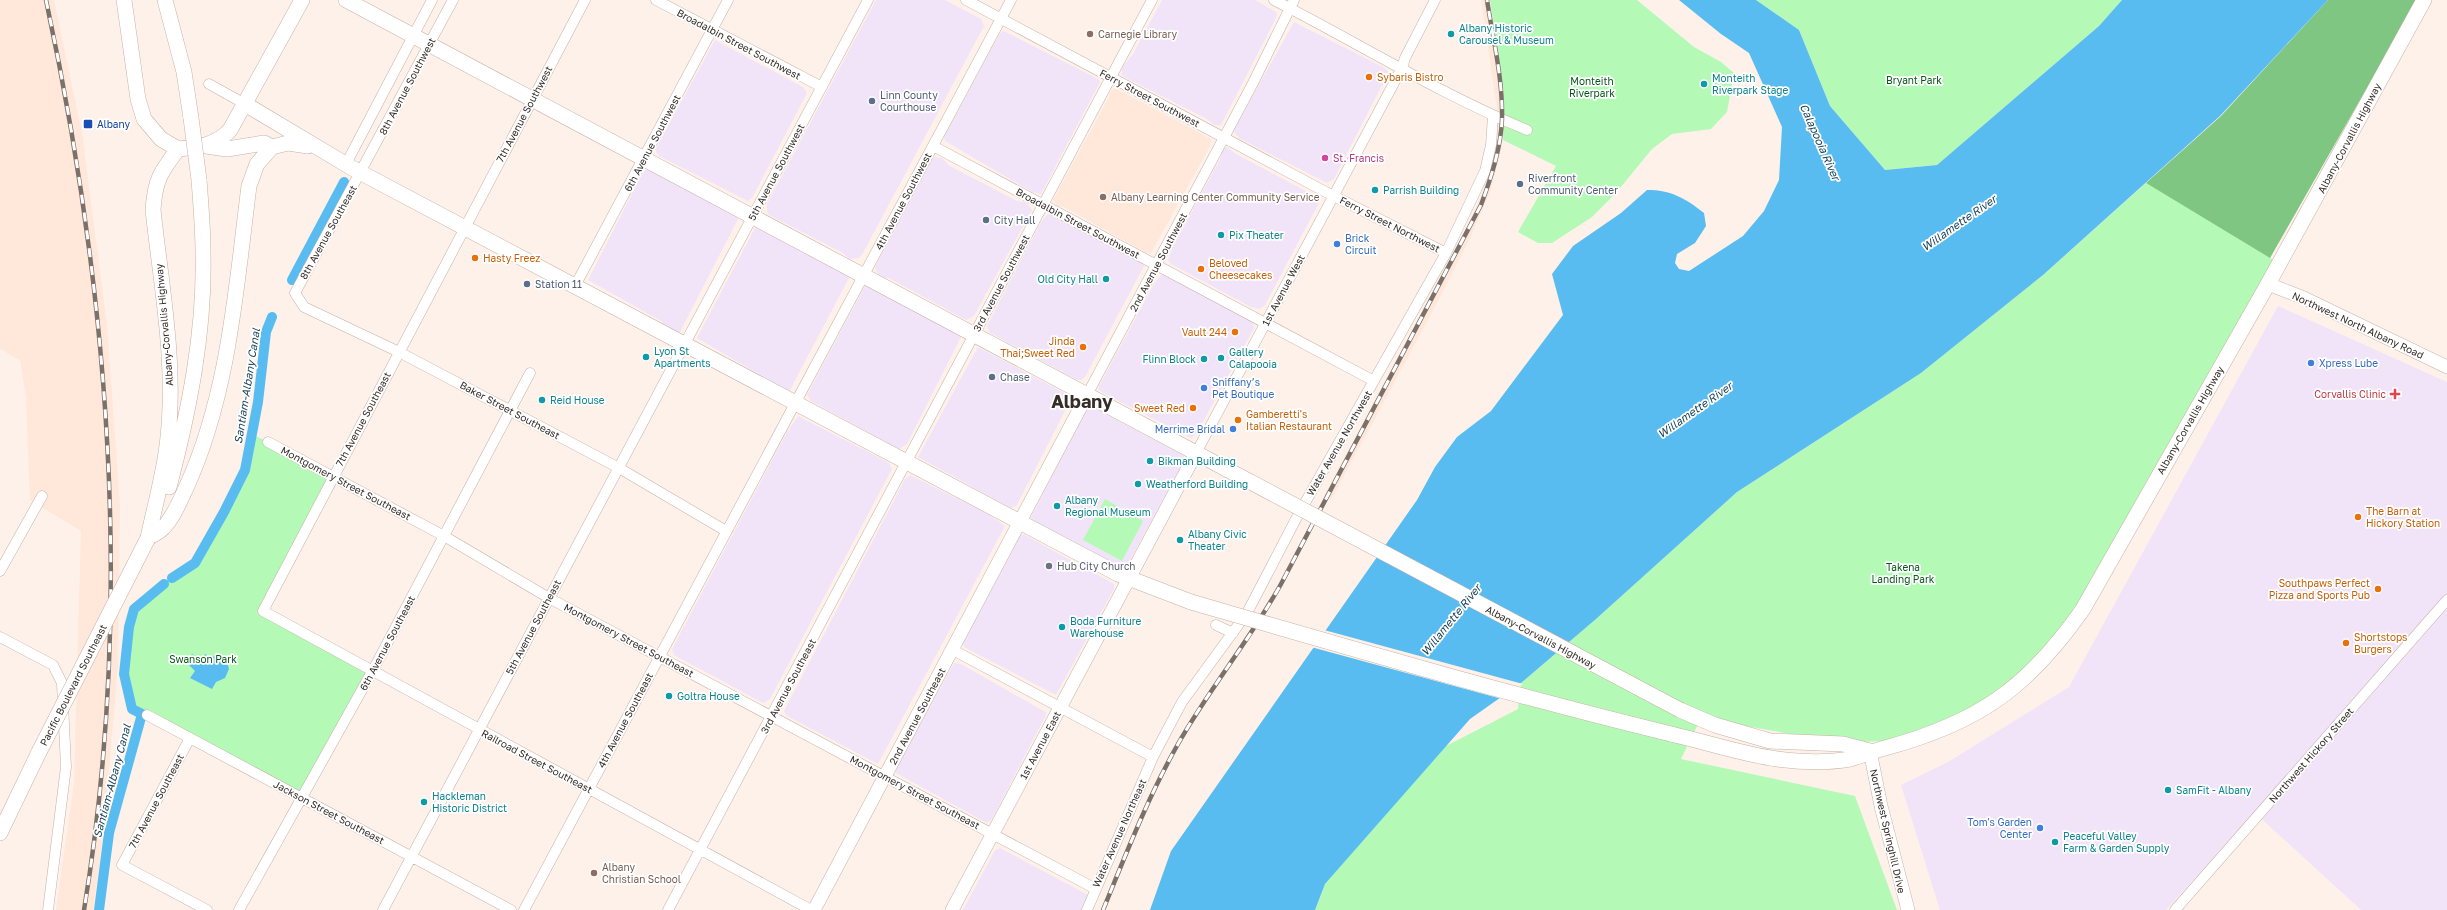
<svg xmlns="http://www.w3.org/2000/svg" width="2447" height="910" viewBox="0 0 2447 910" font-family="'Golos Text',sans-serif">
<style>
.commercial{fill:#f2e4f8}
.built{fill:#ffe7da}
.green{fill:#b5f9b7}
.forest{fill:#7ec682}
.water{fill:#59bcf1}
.pier{fill:#fef1e9}
.lines{fill:none;stroke-linecap:round;stroke-linejoin:round}
.canal{stroke:#59bcf1;stroke-width:10}
.minor-casing{stroke:#c6b1a5;stroke-width:11}
.major-casing{stroke:#c6b1a5;stroke-width:14}
.highway-casing{stroke:#c6b1a5;stroke-width:16}
.minor{stroke:#fff;stroke-width:10}
.major{stroke:#fff;stroke-width:13}
.highway{stroke:#fff;stroke-width:15}
.rail-casing{stroke:#7b716b;stroke-width:4.5}
.rail{stroke:#fff;stroke-width:3;stroke-dasharray:9;stroke-linecap:butt}
.highway-bridge-casing{stroke:#c6b1a5;stroke-width:16;stroke-linecap:butt}
.highway-bridge{stroke:#fff;stroke-width:15}
.education-dot{fill:#8d6e63;stroke:#fff;stroke-width:1.5}
.culture-dot{fill:#0f9aa8;stroke:#fff;stroke-width:1.5}
.food-dot{fill:#e8710a;stroke:#fff;stroke-width:1.5}
.service-dot{fill:#5c6f8a;stroke:#fff;stroke-width:1.5}
.transit-dot{fill:#1a4fb4;stroke:#fff;stroke-width:1.5}
.hotel-dot{fill:#d1479c;stroke:#fff;stroke-width:1.5}
.shop-dot{fill:#3f7fe0;stroke:#fff;stroke-width:1.5}
.health-dot{fill:#e0444e;stroke:#fff;stroke-width:1.5}
.worship-dot{fill:#6b7280;stroke:#fff;stroke-width:1.5}
.labels{text-anchor:middle;stroke-width:3.5;stroke-linejoin:round;paint-order:stroke}
.culture-label{font-size:10px;fill:#0d838f;stroke:#fff;text-anchor:start}
.education-label{font-size:10px;fill:#785e54;stroke:#fff;text-anchor:start}
.street-label{font-size:10px;fill:#342c27;stroke:#fff}
.food-label{font-size:10px;fill:#c56008;stroke:#fff;text-anchor:start}
.park-label{font-size:10px;fill:#065718;stroke:#fff}
.service-label{font-size:10px;fill:#4e5e75;stroke:#fff;text-anchor:start}
.transit-label{font-size:10px;fill:#164399;stroke:#fff;text-anchor:start}
.hotel-label{font-size:10px;fill:#b23c85;stroke:#fff;text-anchor:start}
.shop-label{font-size:10px;fill:#366cbe;stroke:#fff;text-anchor:start}
.health-label{font-size:10px;fill:#be3a42;stroke:#fff;text-anchor:end}
.worship-label{font-size:10px;fill:#5b616d;stroke:#fff;text-anchor:start}
.water-label{font-size:11px;font-style:italic;fill:#1b455b;stroke:#fff}
.town-label{font-size:18px;font-weight:bold;fill:#342c27;stroke:#fff}
</style>
<rect width="100%" height="100%" fill="#fef1e9"/>
<path class="commercial" d="M876,0H945L981,19L984,26L863,253L859,258L849,259L843,253L769,215L767,211V204Z
M1162,0H1255L1276,12L1277,16L1221,125H1214L1207,119L1122,76V68L1133,54Z
M1294,22L1383,67L1389,72L1388,81L1381,87L1334,179L1327,183L1239,138L1233,131Z
M1004,31L1098,79L1100,82L1041,194L1032,192L945,141L944,137L1000,33Z
M715,40L803,87L807,93L752,198L748,201L659,156L656,152V148Z
M1227,147L1236,154L1319,198L1320,201L1265,305L1260,309L1251,307L1171,264L1168,260L1172,249L1221,157V152Z
M933,157L942,158L948,165L1017,201L1026,202L1032,210L974,316L966,320L889,278L879,277L875,267Z
M647,169L736,216L738,219L680,332L678,333L668,329L661,321L588,280L643,172Z
M1048,214L1142,263L1144,266L1085,377L1081,380H1077L990,333L987,326L1041,222Z
M756,226L850,276L789,392L697,338Z
M1161,275H1165L1251,321L1253,324L1254,328L1197,433L1191,438L1103,393L1099,390V386L1154,284Z
M866,284L961,337L907,444L899,449L811,401L807,395Z
M2278,306L2447,382V910H2361L2254,812L2166,910H1940L1901,785L1948,762L2069,687Z
M978,347L1072,397L1017,505L1011,508L918,457Z
M1090,406L1184,456L1183,462L1127,566L1122,568L1032,520L1031,517L1087,408Z
M798,416L882,459L889,463L892,469L770,699L763,703L674,655L672,649L787,432Z
M910,475L986,513L1005,526L878,764L787,716L784,711L905,479Z
M1023,534L1114,584V589L1056,695L964,647L963,643L1020,536Z
M954,663L961,664L1047,713L992,819L987,823L896,773V768Z
M1000,848L1088,895L1082,910H963L995,850Z"/>
<path class="built" d="M0,0H54L82,133L107,325L120,505L118,665L103,839L93,910H56L74,783L81,531L30,500L26,397L20,360L0,349Z
M1481,0H1490L1504,94L1503,140L1491,190L1469,240L1437,303L1331,500L1324,496L1461,240L1487,183L1495,150L1498,116Z
M1115,88L1211,139L1210,146L1151,253L1145,252L1064,207L1057,206L1053,200L1109,97V94Z"/>
<path class="green" d="M1490,0H1637L1694,47L1721,62L1734,73L1727,112L1711,129L1672,134L1652,149L1616,193L1592,217L1552,243H1538L1518,232L1556,166L1503,140L1504,94Z
M1756,0H2122L2099,26L1937,165L1885,170L1830,106L1799,30Z
M2146,183L2280,264L2083,609L1987,708L1919,739L1842,743L1701,718L1681,759L1855,796L1897,910H1315L1325,884L1444,747L1518,709L1521,683L1596,619L1737,492L1921,373L2043,275Z
M252,434L333,476L263,611L373,670L303,798L132,709L124,674L129,627L134,609L152,592L195,563L224,512L245,470Z
M1105,499L1143,521L1122,561L1083,540Z"/>
<path class="forest" d="M2328,0H2417L2270,258L2146,183L2221,116Z"/>
<path class="water" d="M1679,0H1756L1799,30L1830,106L1885,170L1937,165L2099,26L2122,0H2328L2220,116L2043,275L1921,373L1737,492L1596,619L1521,683L1470,719L1325,884L1315,910H1150L1171,851L1417,500L1435,467L1457,437L1491,411L1563,315L1552,274L1573,246L1621,213L1647,190C1671,190 1685,198 1704,213L1706,226L1695,243L1677,254L1675,263L1679,269L1689,271L1743,236L1764,211L1779,180L1782,127L1749,53L1721,34Z
M192,654L201,660L205,654L211,658L216,655L226,659L229,669L225,678L216,682L212,689L190,678L195,671L187,663Z"/>
<path class="pier" d="M1324,630L1523,684L1502,699L1311,647Z"/>
<g class="lines">
<path class="canal" d="M292,280L344,182
M172,578L195,563L224,512L245,470L258,402L266,332L272,317
M99,910L109,833L142,714L132,709L124,674L129,627L134,609L164,584"/>
<g class="minor-casing">
<path id="minor" d="M453,0L295,293L304,307L399,352L619,468L726,531
M585,0L263,611L811,910
M656,0L822,87
M966,0L1322,190L1446,253
M1274,0C1358,43 1440,94 1527,130
M209,84L245,104
M933,146L1374,381
M346,164L432,0
M575,286L728,0
M1087,395L1253,83L1294,0
M268,442L444,536L549,598L1094,888
M1196,453L1402,68L1405,58L1435,0
M0,571L42,496
M1216,625L1233,633
M0,637L53,665L62,683L66,767L48,910
M953,650L1153,757
M147,715L511,910
M190,738L122,865L207,910
M239,910L373,670L530,373
M383,910L868,0
M524,910L1011,0
M668,910L1152,0
M1087,910L1153,757L1182,702L1247,613L1297,517L1446,253L1485,171L1491,145L1493,116
M2175,910L2447,600"/>
</g>
<g class="major-casing">
<path id="major" d="M2268,284L2304,298L2447,367
M1870,751L1881,806L1908,910
M814,910L1087,395
M952,910L1196,453"/>
</g>
<g class="highway-casing">
<path id="highway" d="M124,0L138,99L144,119L161,139L178,149
M165,0L184,72L191,118
M346,0L1228,470
M245,104L352,168L1118,574L1191,602
M206,146L227,149L264,143L272,147
M169,487C189,411 205,332 203,253C203,229 201,205 199,180
M148,538C155,504 165,471 168,437C176,361 161,284 153,210C155,180 160,173 178,149C198,147 215,146 230,130L302,0
M148,538C153,535 159,532 163,528C173,518 180,501 186,488C229,394 236,288 249,186L257,164L272,147L288,143L308,146
M1680,710L1715,725L1770,741L1843,744L1870,751
M1671,734C1706,742 1741,754 1777,759C1800,762 1827,763 1850,759C1861,756 1873,751 1885,748C1978,723 2028,688 2083,609L2268,284L2424,0
M0,833L39,752"/>
</g>
<use href="#minor" class="minor"/>
<use href="#major" class="major"/>
<use href="#highway" class="highway"/>
<g class="rail-casing">
<path id="rail" d="M46,0C110,298 134,608 84,910
M1103,910C1126,854 1148,797 1178,744C1209,689 1250,640 1281,584L1481,205C1491,178 1501,148 1502,119C1503,79 1493,39 1487,0"/>
</g>
<use href="#rail" class="rail"/>
<g class="highway-bridge-casing">
<path id="highway-bridge" d="M191,118L199,180
M1228,470L1680,710
M1191,602C1350,648 1510,695 1671,734
M39,752L148,538"/>
</g>
<use href="#highway-bridge" class="highway-bridge"/>
</g>
<g class="education-dot">
<circle cx="1090" cy="34" r="4"/>
<circle cx="1103" cy="197" r="4"/>
<circle cx="594" cy="873" r="4"/>
</g>
<g class="culture-dot">
<circle cx="1451" cy="34" r="4"/>
<circle cx="1704" cy="84" r="4"/>
<circle cx="1375" cy="190" r="4"/>
<circle cx="1221" cy="235" r="4"/>
<circle cx="1106" cy="279" r="4"/>
<circle cx="646" cy="357" r="4"/>
<circle cx="1221" cy="358" r="4"/>
<circle cx="1204" cy="359" r="4"/>
<circle cx="542" cy="400" r="4"/>
<circle cx="1150" cy="461" r="4"/>
<circle cx="1138" cy="484" r="4"/>
<circle cx="1057" cy="506" r="4"/>
<circle cx="1180" cy="540" r="4"/>
<circle cx="1062" cy="627" r="4"/>
<circle cx="669" cy="696" r="4"/>
<circle cx="2168" cy="790" r="4"/>
<circle cx="424" cy="802" r="4"/>
<circle cx="2055" cy="842" r="4"/>
</g>
<g class="food-dot">
<circle cx="1369" cy="77" r="4"/>
<circle cx="475" cy="258" r="4"/>
<circle cx="1201" cy="269" r="4"/>
<circle cx="1235" cy="332" r="4"/>
<circle cx="1083" cy="347" r="4"/>
<circle cx="1193" cy="408" r="4"/>
<circle cx="1238" cy="420" r="4"/>
<circle cx="2358" cy="517" r="4"/>
<circle cx="2378" cy="589" r="4"/>
<circle cx="2346" cy="643" r="4"/>
</g>
<g class="service-dot">
<circle cx="872" cy="101" r="4"/>
<circle cx="1520" cy="184" r="4"/>
<circle cx="986" cy="220" r="4"/>
<circle cx="527" cy="284" r="4"/>
<circle cx="992" cy="377" r="4"/>
</g>
<rect class="transit-dot" x="83" y="119" width="10" height="10" rx="2"/>
<circle class="hotel-dot" cx="1325" cy="158" r="4"/>
<g class="shop-dot">
<circle cx="1337" cy="244" r="4"/>
<circle cx="2311" cy="363" r="4"/>
<circle cx="1204" cy="388" r="4"/>
<circle cx="1233" cy="429" r="4"/>
<circle cx="2040" cy="828" r="4"/>
</g>
<path class="health-dot" d="M2393 388h4v4h4v4h-4v4h-4v-4h-4v-4h4z"/>
<circle class="worship-dot" cx="1049" cy="566" r="4"/>
<g class="labels">
<g class="culture-label">
<text x="1459" y="32">Albany Historic<tspan x="1459" dy="12">Carousel &amp; Museum</tspan></text>
<text x="1712" y="82">Monteith<tspan x="1712" dy="12">Riverpark Stage</tspan></text>
<text x="1383" y="194">Parrish Building</text>
<text x="1229" y="239">Pix Theater</text>
<text x="1098" y="283" text-anchor="end">Old City Hall</text>
<text x="654" y="355">Lyon St<tspan x="654" dy="12">Apartments</tspan></text>
<text x="1229" y="356">Gallery<tspan x="1229" dy="12">Calapooia</tspan></text>
<text x="1196" y="363" text-anchor="end">Flinn Block</text>
<text x="550" y="404">Reid House</text>
<text x="1158" y="465">Bikman Building</text>
<text x="1146" y="488">Weatherford Building</text>
<text x="1065" y="504">Albany<tspan x="1065" dy="12">Regional Museum</tspan></text>
<text x="1188" y="538">Albany Civic<tspan x="1188" dy="12">Theater</tspan></text>
<text x="1070" y="625">Boda Furniture<tspan x="1070" dy="12">Warehouse</tspan></text>
<text x="677" y="700">Goltra House</text>
<text x="2176" y="794">SamFit - Albany</text>
<text x="432" y="800">Hackleman<tspan x="432" dy="12">Historic District</tspan></text>
<text x="2063" y="840">Peaceful Valley<tspan x="2063" dy="12">Farm &amp; Garden Supply</tspan></text>
</g>
<g class="education-label">
<text x="1098" y="38">Carnegie Library</text>
<text x="1111" y="201">Albany Learning Center Community Service</text>
<text x="602" y="871">Albany<tspan x="602" dy="12">Christian School</tspan></text>
</g>
<g class="street-label">
<text transform="translate(739 44) rotate(28)" y="4">Broadalbin Street Southwest</text>
<text transform="translate(407 86) rotate(-62)" y="4">8th Avenue Southwest</text>
<text transform="translate(1150 98) rotate(28)" y="4">Ferry Street Southwest</text>
<text transform="translate(524 114) rotate(-62)" y="4">7th Avenue Southwest</text>
<text transform="translate(2349 138) rotate(-62)" y="4">Albany-Corvallis Highway</text>
<text transform="translate(652 143) rotate(-62)" y="4">6th Avenue Southwest</text>
<text transform="translate(776 172) rotate(-62)" y="4">5th Avenue Southwest</text>
<text transform="translate(903 201) rotate(-62)" y="4">4th Avenue Southwest</text>
<text transform="translate(1078 223) rotate(28)" y="4">Broadalbin Street Southwest</text>
<text transform="translate(1390 224) rotate(27)" y="4">Ferry Street Northwest</text>
<text transform="translate(328 232) rotate(-61)" y="4">8th Avenue Southeast</text>
<text transform="translate(1158 262) rotate(-62)" y="4">2nd Avenue Southwest</text>
<text transform="translate(1001 283) rotate(-62)" y="4">3rd Avenue Southwest</text>
<text transform="translate(1283 290) rotate(-62)" y="4">1st Avenue West</text>
<text transform="translate(164 325) rotate(-95)" y="4">Albany-Corvallis Highway</text>
<text transform="translate(2358 325) rotate(25)" y="4">Northwest North Albany Road</text>
<text transform="translate(510 410) rotate(28)" y="4">Baker Street Southeast</text>
<text transform="translate(363 419) rotate(-62)" y="4">7th Avenue Southeast</text>
<text transform="translate(2190 420) rotate(-60)" y="4">Albany-Corvallis Highway</text>
<text transform="translate(1339 443) rotate(-60)" y="4">Water Avenue Northwest</text>
<text transform="translate(346 483) rotate(28)" y="4">Montgomery Street Southeast</text>
<text transform="translate(533 627) rotate(-62)" y="4">5th Avenue Southeast</text>
<text transform="translate(1541 637) rotate(28)" y="4">Albany-Corvallis Highway</text>
<text transform="translate(629 640) rotate(28)" y="4">Montgomery Street Southeast</text>
<text transform="translate(387 643) rotate(-62)" y="4">6th Avenue Southeast</text>
<text transform="translate(73 685) rotate(-63)" y="4">Pacific Boulevard Southeast</text>
<text transform="translate(788 686) rotate(-62)" y="4">3rd Avenue Southeast</text>
<text transform="translate(917 716) rotate(-62)" y="4">2nd Avenue Southeast</text>
<text transform="translate(625 720) rotate(-62)" y="4">4th Avenue Southeast</text>
<text transform="translate(1040 745) rotate(-62)" y="4">1st Avenue East</text>
<text transform="translate(2311 755) rotate(-49)" y="4">Northwest Hickory Street</text>
<text transform="translate(537 761) rotate(28)" y="4">Railroad Street Southeast</text>
<text transform="translate(915 792) rotate(28)" y="4">Montgomery Street Southeast</text>
<text transform="translate(156 801) rotate(-62)" y="4">7th Avenue Southeast</text>
<text transform="translate(329 812) rotate(28)" y="4">Jackson Street Southeast</text>
<text transform="translate(1888 831) rotate(77)" y="4">Northwest Springhill Drive</text>
<text transform="translate(1119 833) rotate(-66)" y="4">Water Avenue Northeast</text>
</g>
<g class="food-label">
<text x="1377" y="81">Sybaris Bistro</text>
<text x="483" y="262">Hasty Freez</text>
<text x="1209" y="267">Beloved<tspan x="1209" dy="12">Cheesecakes</tspan></text>
<text x="1227" y="336" text-anchor="end">Vault 244</text>
<text x="1075" y="345" text-anchor="end">Jinda<tspan x="1075" dy="12">Thai;Sweet Red</tspan></text>
<text x="1185" y="412" text-anchor="end">Sweet Red</text>
<text x="1246" y="418">Gamberetti's<tspan x="1246" dy="12">Italian Restaurant</tspan></text>
<text x="2366" y="515">The Barn at<tspan x="2366" dy="12">Hickory Station</tspan></text>
<text x="2370" y="587" text-anchor="end">Southpaws Perfect<tspan x="2370" dy="12">Pizza and Sports Pub</tspan></text>
<text x="2354" y="641">Shortstops<tspan x="2354" dy="12">Burgers</tspan></text>
</g>
<g class="park-label">
<text x="1914" y="84">Bryant Park</text>
<text x="1592" y="85">Monteith<tspan x="1592" dy="12">Riverpark</tspan></text>
<text x="1903" y="571">Takena<tspan x="1903" dy="12">Landing Park</tspan></text>
<text x="203" y="663">Swanson Park</text>
</g>
<g class="service-label">
<text x="880" y="99">Linn County<tspan x="880" dy="12">Courthouse</tspan></text>
<text x="1528" y="182">Riverfront<tspan x="1528" dy="12">Community Center</tspan></text>
<text x="994" y="224">City Hall</text>
<text x="535" y="288">Station 11</text>
<text x="1000" y="381">Chase</text>
</g>
<g class="transit-label">
<text x="97" y="128">Albany</text>
</g>
<g class="hotel-label">
<text x="1333" y="162">St. Francis</text>
</g>
<g class="shop-label">
<text x="1345" y="242">Brick<tspan x="1345" dy="12">Circuit</tspan></text>
<text x="2319" y="367">Xpress Lube</text>
<text x="1212" y="386">Sniffany’s<tspan x="1212" dy="12">Pet Boutique</tspan></text>
<text x="1225" y="433" text-anchor="end">Merrime Bridal</text>
<text x="2032" y="826" text-anchor="end">Tom's Garden<tspan x="2032" dy="12">Center</tspan></text>
</g>
<g class="health-label">
<text x="2386" y="398">Corvallis Clinic</text>
</g>
<g class="worship-label">
<text x="1057" y="570">Hub City Church</text>
</g>
<g class="water-label">
<text transform="translate(1820 142) rotate(66)" y="4">Calapooia River</text>
<text transform="translate(1959 223) rotate(-35)" y="4">Willamette River</text>
<text transform="translate(247 386) rotate(-81)" y="4">Santiam-Albany Canal</text>
<text transform="translate(1695 410) rotate(-35)" y="4">Willamette River</text>
<text transform="translate(1451 620) rotate(-51)" y="4">Willamette River</text>
<text transform="translate(112 781) rotate(-75)" y="4">Santiam-Albany Canal</text>
</g>
<g class="town-label">
<text x="1082" y="408">Albany</text>
</g>
</g>
</svg>
